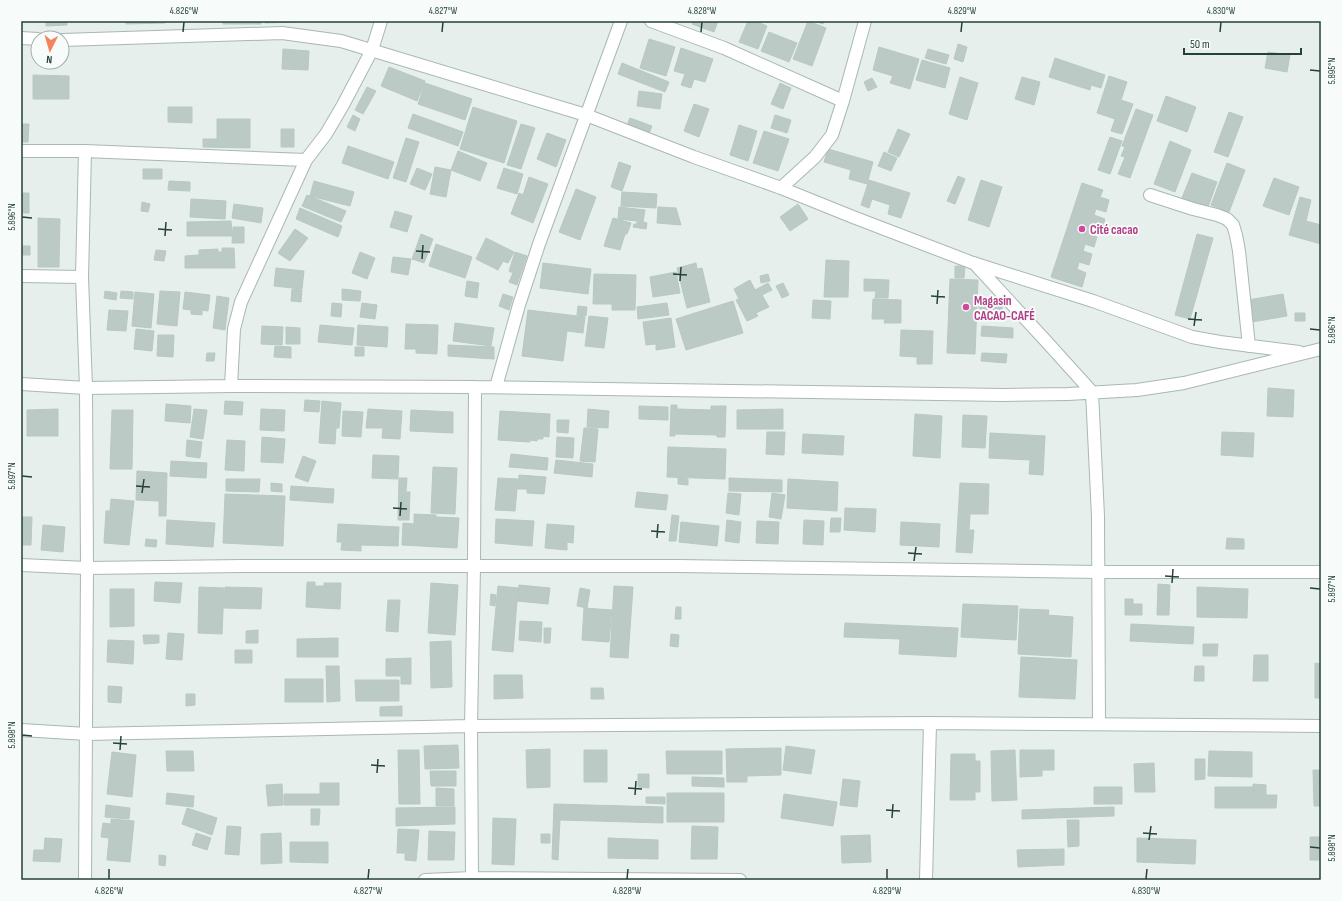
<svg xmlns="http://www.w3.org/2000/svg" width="1342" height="901" viewBox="0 0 1342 901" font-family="'Sofia Sans Condensed',sans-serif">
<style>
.building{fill:#bbcac4;stroke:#b8c9c2}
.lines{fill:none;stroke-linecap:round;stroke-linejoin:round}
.minor-casing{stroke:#a8b8b2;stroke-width:14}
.minor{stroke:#fff;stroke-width:12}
.ticks{fill:none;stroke:#24423a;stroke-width:1.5}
.hotel-dot{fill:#d1479c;stroke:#f7fbf9;stroke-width:1.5}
.labels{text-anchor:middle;stroke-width:3.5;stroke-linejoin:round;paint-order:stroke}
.hotel-label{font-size:13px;font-weight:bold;fill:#b23c85;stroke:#f7fbf9;text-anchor:start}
.neatline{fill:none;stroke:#24423a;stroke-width:1.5}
.ticks-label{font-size:10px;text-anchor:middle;fill:#24423a}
</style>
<rect width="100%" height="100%" fill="#e6efeb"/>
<path class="building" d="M46,21H67V25L46,26Z
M126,21H165V23L126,24Z
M223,21H261V24H223Z
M265,21H296V22L265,23Z
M693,21H718L714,32L692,24Z
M748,21H755L767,26L758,49L739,42Z
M808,21L826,28L812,66L793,59Z
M814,21H824L823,24Z
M769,32L797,43L789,62L761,51Z
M649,39L675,47L666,76L640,68Z
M958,44L967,47L963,62L954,59Z
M879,47L919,59L910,89L890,83L893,76L873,70Z
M681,48L713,59L705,82L694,79L691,88L681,85L685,74L674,71Z
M283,49L309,51L308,70L282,69Z
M928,49L949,55L946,64L925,58Z
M1268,52L1290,55L1287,72L1265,68Z
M1055,58L1105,75L1101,88L1091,85L1090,90L1049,77Z
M922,60L950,68L945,88L916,80Z
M622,63L669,82L665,92L618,74Z
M389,67L425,81L417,101L381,86Z
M33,75L69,76V99H33Z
M1109,76L1127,82L1121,100L1133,104L1122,134L1111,131L1115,119L1097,113Z
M960,77L978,83L967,120L949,114Z
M1022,77L1040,82L1034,105L1015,99Z
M872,78L877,87L868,91L864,82Z
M425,83L472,99L465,120L418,104Z
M780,83L791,88L783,109L771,104Z
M367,87L376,91L363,114L355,110Z
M639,91L662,94L660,109L637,106Z
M1166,96L1196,107L1187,132L1157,121Z
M694,104L709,109L699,137L684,131Z
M168,107H192V123L168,122Z
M473,107L517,121L504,163L460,149Z
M1136,109L1153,115L1130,178L1118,174L1125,157L1121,156L1125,147L1122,146Z
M1229,112L1243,117L1228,157L1214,152Z
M413,114L463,132L458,146L408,128Z
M353,115L360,119L355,131L347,127Z
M775,115L791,120L787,133L771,128Z
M630,118L652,126L648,136L626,128Z
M217,119H250V148L203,147V139H217Z
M21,124H29L28,142H21Z
M521,124L535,128L521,169L507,165Z
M739,125L757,131L748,161L730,155Z
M281,129H294V147H281Z
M898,129L910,134L899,157L888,152Z
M764,131L789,139L778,171L753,163Z
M547,133L566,140L556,167L537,159Z
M1110,137L1122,141L1110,174L1098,170Z
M406,138L419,142L406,182L393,178Z
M1170,141L1191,150L1175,192L1154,184Z
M348,146L394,162L388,179L342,163Z
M828,149L873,162L867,184L849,179L851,170L824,162Z
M458,151L487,163L480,181L451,170Z
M884,152L897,158L891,171L878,166Z
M619,162L631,166L622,191L611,187Z
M1227,163L1245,170L1229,212L1211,205Z
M435,167L451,170L446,197L430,194Z
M417,168L432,174L425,190L410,184Z
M504,168L523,174L517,194L497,188Z
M143,169H162V179H143Z
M1192,173L1217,182L1208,207L1182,198Z
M958,176L965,179L955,204L947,201Z
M529,177L548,184L533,223L511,214L519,193L523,195Z
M1274,178L1299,187L1289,215L1263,206Z
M869,180L910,193L901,218L888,214L890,205L872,199L869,208L861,205Z
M981,180L1002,187L989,227L968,220Z
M169,181L190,182V191L168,190Z
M314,181L354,192L350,206L310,196Z
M1082,183L1103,190L1100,197L1109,200L1106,212L1096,209L1094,215L1105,219L1102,230L1091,227L1088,234L1097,237L1094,247L1085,244L1083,251L1092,254L1089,265L1079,262L1077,269L1086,273L1082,287L1051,277Z
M576,189L596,197L580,240L559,232Z
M622,192L657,194L656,208L621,206Z
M21,193H29V213H21Z
M307,195L346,211L341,222L302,206Z
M1300,197L1311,200L1306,221L1321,225V244L1289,235Z
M191,199L226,201L225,219L190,217Z
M142,202L150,204L148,212L141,211Z
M234,204L263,208L261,223L232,218Z
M798,204L808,219L790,231L780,217Z
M619,207L645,210L643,222L647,223L646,229L633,227L634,224H637V221L618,219Z
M658,207L676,208L681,225L657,223Z
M300,208L342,226L338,237L296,219Z
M395,211L412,216L407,232L390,227Z
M38,218L60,219L59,267H38Z
M613,218L631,223L627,234H625L620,250L604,246Z
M231,221L232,236H187V222Z
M233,227H244V243H232Z
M295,229L308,238L290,261L278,253Z
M421,234L433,239L424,263L412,259Z
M1197,234L1213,238L1190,319L1175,315Z
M486,238L514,252L508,263L503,261L498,270L476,259Z
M436,244L472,257L465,278L429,266Z
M21,246H30V255H21Z
M222,248H234L235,268H185V256L199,255V250L218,249V252H222Z
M156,250L166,251L164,261L154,260Z
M360,252L375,258L367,279L352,273Z
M515,252L527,256L517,285L509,282L513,273L509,271Z
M393,257L411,259L408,275L391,272Z
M826,260L849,261L848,297H824Z
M543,263L591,269L588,294L540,288Z
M696,263L697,269L702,268L710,302L687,308L677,268Z
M955,266H965L964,278H955Z
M276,268L304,271L302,289L274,286Z
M676,272L680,293L653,297L650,277Z
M594,274L636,275L635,310H612V304H593Z
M768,274L770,281L761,283L760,276Z
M864,279L889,280L888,298H875L876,291H864Z
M950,279L978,280L975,354L947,353Z
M750,280L755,290L768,283L772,290L762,295L769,307L756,313L758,316L747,321L736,300L739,299L734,289Z
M467,281L479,283L477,298L465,296Z
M783,283L789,295L782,298L776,286Z
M292,289L302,290L301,302L291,301Z
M342,289L361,291L360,301L342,300Z
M105,291L117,293L116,300L104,298Z
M121,291L133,292V299L120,298Z
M160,291L180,292L177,326L157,324Z
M135,292L154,294L151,328L132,326Z
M185,292L210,295L208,311L202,310V315L191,314V310L183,309Z
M503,294L513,297L509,310L499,306Z
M1283,294L1287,316L1252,322L1248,300Z
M217,296L229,298L225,330L213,328Z
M873,299L901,300V323H884L885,319H872Z
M813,300L831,301L830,319L812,318Z
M979,300L1003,301L1002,310L979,309Z
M733,301L743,333L686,350L676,319Z
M332,303L342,304L341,317L331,316Z
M362,303L377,305L375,319L360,317Z
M667,303L669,315L638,319L637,307Z
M578,306L587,307L586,316L577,315Z
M109,310L128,311L126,331L107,330Z
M528,310L585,317L583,333L567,331L563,361L522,356Z
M1295,313H1305V321H1295Z
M589,316L608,318L604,348L585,346Z
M671,318L675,347L656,350V344L646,345L643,322Z
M455,323L494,328L491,346L453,341Z
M406,324L438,325L437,354L416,353V349H405Z
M320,325L354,328L352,345L318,342Z
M358,325L388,327L387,347L357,345Z
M262,326L283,327L282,345L261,344Z
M982,326L1013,328V338L981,336Z
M286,327L300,328V344H286Z
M136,329L154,331L152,351L134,349Z
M901,330L933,331L932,364H917V357L900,356Z
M158,335H174L173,357L157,356Z
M448,345L494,347V359L448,356Z
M275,346L291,347V358L274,357Z
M355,347H364V356H355Z
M207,353H215L214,361H206Z
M982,353L1007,354L1006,363L981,361Z
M1268,388L1294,390L1293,417L1267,416Z
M305,400L320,401L319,412L304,411Z
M225,401L243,402L242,415L224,414Z
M322,401L341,403L339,428H336L335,444L319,443Z
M166,404L191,406L190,423L165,421Z
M671,405H677V409L711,410V406H726L725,437H717V435L675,434V436H670Z
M639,406L668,407V420L639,419Z
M58,409V436H27V410Z
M194,409L207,410L203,439L190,437Z
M261,409L285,410L284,431L260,430Z
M368,409L402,411L400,439L382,438L383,428H366Z
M588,409L609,411L608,428L587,427Z
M783,409V429H737V410Z
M112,410H133L132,469H110Z
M411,410L453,412V433L410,431Z
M343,411L363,412L361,437L342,436Z
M500,411L550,414L549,437L543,436V439H537V441L530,440V442L498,440Z
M915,414L942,416L940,458L913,456Z
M963,415L987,416L985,448L962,447Z
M557,420H569L568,433L557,432Z
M584,428L598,429L595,462L580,461Z
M767,432H785L784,455L766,454Z
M1222,432L1254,433L1253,457L1221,455Z
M990,433L1045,436L1043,475L1029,474L1030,460L989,458Z
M803,434L844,436L843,455L802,453Z
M262,437L285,439L283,463L261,462Z
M557,437L574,438L573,458L556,457Z
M187,440L202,442L200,458L186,456Z
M227,440L245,441L244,471L225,470Z
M668,447L726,449L725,479L667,477Z
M511,454L548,458L547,470L509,467Z
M373,455L399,456L398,479L372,478Z
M303,456L316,461L308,482L295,477Z
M556,460L593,464L592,477L554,473Z
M171,461L207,463L206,478L170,476Z
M433,467L457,468L455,514L431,513Z
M137,471L167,473L166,516H159V501L136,500Z
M519,475L546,477L544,494L527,493V489H518Z
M399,478H407L406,492H410L409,520H398Z
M498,478L518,479L515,511L495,510Z
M678,478L688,479V485L678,484Z
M729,478L782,480V492L729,491Z
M226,479H260L259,492L226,491Z
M788,479L838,482L837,511L787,508Z
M271,483L282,484V492L271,491Z
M960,483L989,484L988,514H970L969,530H974L972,553L956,552Z
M291,486L334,489L333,503L290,500Z
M637,492L668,495L666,510L635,507Z
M728,493L741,494L739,515L726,513Z
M772,493L785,495L781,519L769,517Z
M225,494L285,496L283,546L223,543Z
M111,499L134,501L129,545L104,543L106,511H110Z
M845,508L876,509L875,532L844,530Z
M414,514L436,515V517L459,518L457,548L402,545L403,523L414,524Z
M672,515L679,516L676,541H669Z
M21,517H32L31,545H21Z
M831,518H841L840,532H830Z
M496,519L534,521L532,546L495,543Z
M167,520L215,523L213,547L166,544Z
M727,520L741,522L739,543L725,541Z
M804,520L824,521L823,545L803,544Z
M757,521L779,522L778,544L756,543Z
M681,522L719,526L717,546L679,542Z
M901,522L940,524L939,547L900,545Z
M338,524L399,527L398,546L361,545V551L341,550L342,542H337Z
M547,524L574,526L573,543L567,542V550L545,548Z
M43,525L65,527L63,552L41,550Z
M1227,538L1244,539V549H1226Z
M146,539L157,540L156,547L145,546Z
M155,582L182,583L180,603L154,601Z
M307,582H315V586H324V583H341L340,609L306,607Z
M431,583L458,585L455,635L428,633Z
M1158,584L1170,585L1169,615H1157Z
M519,585L550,588L548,604L517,601Z
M498,586L518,588L513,652L492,650Z
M614,586L633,587L628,658L610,657Z
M199,587L224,588L222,634L198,633Z
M225,587L262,588L261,609L224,608Z
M1197,587L1248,589L1247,618L1197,617Z
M580,588L590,590L587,608L577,606Z
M110,589H134V626L110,627Z
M491,594L496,595L495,606L490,605Z
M1125,599H1133V604H1142V615H1125Z
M388,600H400L398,632L386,631Z
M963,604L1018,606L1016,640L961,637Z
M676,607H681V619H675Z
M584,608L612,610L609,642L582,640Z
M1020,609L1049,610L1048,615L1073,617L1071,657L1018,654Z
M520,621L542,622L541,642L519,640Z
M845,623L958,628L956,657L899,654L900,639L844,637Z
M1131,624L1194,627L1193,644L1130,641Z
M544,628H551L550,643H544Z
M258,630V643H246V631Z
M168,633L184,634L182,660L166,659Z
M671,634L679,635L678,647L670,646Z
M143,635H159V643L144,644Z
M338,638V657H297V639Z
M108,640L134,641L133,664L107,662Z
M451,641L452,687L431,688L430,642Z
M1203,644H1218L1217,656H1203Z
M235,650H252V663H235Z
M1254,655H1268V681H1253Z
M1021,657L1077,660L1075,699L1019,697Z
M411,658V684H401V676H386V659Z
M1315,663L1321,664V698H1315Z
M326,666H339L340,701L327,702Z
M1195,666H1204V681H1194Z
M494,675H522L523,698L494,699Z
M285,679H323V702H285Z
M355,680H399V701H356Z
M108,686L122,687L121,703L108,702Z
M591,688H603L604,699H591Z
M186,694H195V705L186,706Z
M402,706V716H380V707Z
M458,745L459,768L425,769L424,746Z
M786,746L815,750L811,774L783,770Z
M781,748V775L747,776V782H727L726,749Z
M550,749V787L527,788L526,750Z
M398,750H419L420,804H399Z
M584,750H607V782H584Z
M1015,750L1017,800L992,801L991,751Z
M1020,750H1054V770H1042V776L1020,777Z
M166,751H193L194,771H167Z
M666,751H722V774H667Z
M1209,751L1252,752V777L1208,776Z
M112,752L136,755L132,797L107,794Z
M951,754H975V761H980V792H975V800H950Z
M1195,759H1205V779L1195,780Z
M1154,763L1155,792H1135L1134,764Z
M1313,770H1321V806H1314Z
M430,771H456V786H431Z
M638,774H649V788L638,787Z
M692,777L724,778V787L692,786Z
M843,779L860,781L857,807L840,805Z
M320,783H339V805H284V794H320Z
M282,784L283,805L268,806L266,785Z
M1253,784L1266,785V795H1277L1276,808H1253Z
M1094,787H1122V804H1094Z
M1215,787H1253V808H1215Z
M436,788L454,789V806H436Z
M167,793L194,796L193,807L166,804Z
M667,793H724V822H667Z
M784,794L837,802L833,826L781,818Z
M646,797H665V804L646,803Z
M554,804L663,807V823L560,820L558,860L552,859Z
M106,805L130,808L129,819L105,817Z
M455,807V824L396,826V808Z
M1114,807V816L1022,819V810Z
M187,808L217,818L212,835L182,824Z
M311,809H320L319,825H311Z
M493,818L516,819L514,865L492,864Z
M111,819L134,821L130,862L107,860L109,838L101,837L103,823L111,824Z
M1067,820H1079V846L1068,847Z
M227,826L241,827L239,855L225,854Z
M692,826L718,827L717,859H691Z
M398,829L419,830L416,861L405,860V853H397Z
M429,831L455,832L454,860H428Z
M196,833L211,838L207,850L192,845Z
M281,833L282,863L261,864V834Z
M541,834H550V843H541Z
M870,835L871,862L842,863L841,836Z
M1310,837H1320L1319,860H1310Z
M45,838L62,839L60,862L33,861L34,850H44Z
M608,838L658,840V859L608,858Z
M1137,838L1196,840L1195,864L1137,862Z
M290,842H328V863L290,862Z
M1064,849V865L1018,867L1017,850Z
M159,855L166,856L165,866L159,865Z"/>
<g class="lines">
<g class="minor-casing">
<path id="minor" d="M651,21L724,48L843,101
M21,38L38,39
M62,40L282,33L341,41L586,115L694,157L781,188L853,217L973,263L1093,301L1192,337L1220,342L1299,352
M21,151H85L306,160
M85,151L82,277L86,388L87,568L85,880
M781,188L815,157L832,135L843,101L865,21
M1150,195L1193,209L1217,215L1227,219L1233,225L1236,235L1239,251L1249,346
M974,263L1045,340L1092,392L1098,516L1099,724
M21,276L82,277
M21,384L86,388L231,386L475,387L1003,395L1068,394L1137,390L1184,383L1321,349
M231,386L234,329L241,302L306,160L326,134L343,105L372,50L381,21
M496,387L519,305L539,244L621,21
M21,565L87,568L242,566H678L1098,572H1321
M21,730L87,734L471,726L930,723L1321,726
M425,880L472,878L740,880
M472,880L471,726L474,567L475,387
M926,880L930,723"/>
</g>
<use href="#minor" class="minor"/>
</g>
<path class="ticks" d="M183,32L184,22M442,32L443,22M701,32L702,22M961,32L962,22M1220,32L1221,22M1310,70L1320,71M22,217L32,218M158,229L172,230M165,236L166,222M416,251L430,252M422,259L423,245M673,274L687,275M680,281L681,267M931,296L945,297M937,304L938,290M1188,319L1202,320M1194,326L1196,312M1310,329L1320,330M22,476L32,477M136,486L150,487M142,493L144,479M393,508L407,509M400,516L401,502M651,531L665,532M657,538L658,524M908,553L922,554M914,561L916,547M1165,576L1179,577M1172,583L1173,569M1310,588L1320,589M22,735L32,736M113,743L127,744M120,750L121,736M371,765L385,766M377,773L378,759M628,788L642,789M635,795L636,781M886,810L900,811M892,818L893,804M1143,833L1157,834M1149,840L1151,826M1310,847L1320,848M109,879V869M368,879L369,869M627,879L628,869M887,879V869M1146,879L1147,869"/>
<g class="hotel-dot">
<circle cx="1082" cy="229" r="4"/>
<circle cx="966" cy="307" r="4"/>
</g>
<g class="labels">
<g class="hotel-label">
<text x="1090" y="234">Cité cacao</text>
<text x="974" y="305">Magasin<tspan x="974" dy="15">CACAO-CAFÉ</tspan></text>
</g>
</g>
<rect width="1342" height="901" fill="none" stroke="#f7fbf9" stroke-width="44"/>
<g transform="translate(50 50) rotate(185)"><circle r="19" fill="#f7fbf9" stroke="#a3b1ad"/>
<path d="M0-3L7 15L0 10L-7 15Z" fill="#f4845f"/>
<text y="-6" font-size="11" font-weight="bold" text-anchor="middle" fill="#24423a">N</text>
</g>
<path d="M1184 48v6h117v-6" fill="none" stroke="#24423a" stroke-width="2"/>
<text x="1190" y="48" font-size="12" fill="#24423a" stroke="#f7fbf9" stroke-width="3" paint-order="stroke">50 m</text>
<rect x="22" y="22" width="1298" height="857" class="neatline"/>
<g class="ticks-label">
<text x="184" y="14">4.826°W</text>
<text x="443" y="14">4.827°W</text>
<text x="702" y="14">4.828°W</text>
<text x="962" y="14">4.829°W</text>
<text x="1221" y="14">4.830°W</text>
<text transform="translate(1331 71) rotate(-90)" y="4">5.895°N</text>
<text transform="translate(11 217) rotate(-90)" y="4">5.896°N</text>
<text transform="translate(1331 330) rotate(-90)" y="4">5.896°N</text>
<text transform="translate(11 476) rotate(-90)" y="4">5.897°N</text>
<text transform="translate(1331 589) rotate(-90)" y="4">5.897°N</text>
<text transform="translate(11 735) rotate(-90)" y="4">5.898°N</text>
<text transform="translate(1331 848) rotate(-90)" y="4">5.898°N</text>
<text x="109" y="894">4.826°W</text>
<text x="368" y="894">4.827°W</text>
<text x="627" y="894">4.828°W</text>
<text x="887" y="894">4.829°W</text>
<text x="1146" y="894">4.830°W</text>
</g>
</svg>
